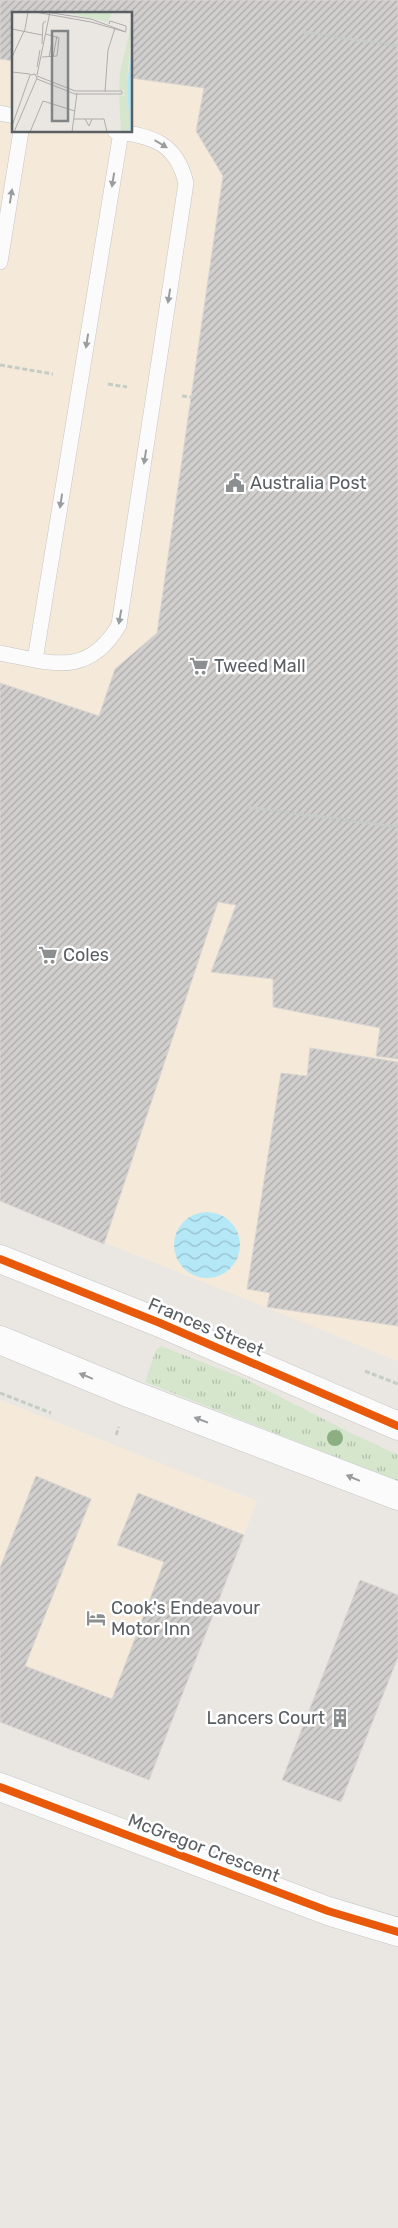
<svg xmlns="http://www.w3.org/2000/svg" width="398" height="2228" viewBox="0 0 398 2228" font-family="Rubik,sans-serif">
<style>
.commercial{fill:#f5e9da;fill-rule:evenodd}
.grass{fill:url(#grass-tufts)}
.water{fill:url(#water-waves)}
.building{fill:url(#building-hatch);stroke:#d9d5d2}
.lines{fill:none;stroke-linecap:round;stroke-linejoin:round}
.lane-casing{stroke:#c5c5c4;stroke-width:16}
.street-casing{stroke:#c5c5c4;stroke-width:29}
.path{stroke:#c5ccc6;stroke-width:3;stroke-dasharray:5 2.5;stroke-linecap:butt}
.lane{stroke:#fcfbfb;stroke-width:15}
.street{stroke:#fcfbfb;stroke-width:28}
.cycleway-casing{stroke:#fff;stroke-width:11}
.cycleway{stroke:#e8590c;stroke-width:8}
.tree{fill:#8caf81}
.oneway{fill:#9a9d9f}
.labels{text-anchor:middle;stroke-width:5;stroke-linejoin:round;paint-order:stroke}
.poi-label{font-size:18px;fill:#595f62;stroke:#fff;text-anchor:start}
.street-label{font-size:18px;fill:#595f62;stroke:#fff}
.inset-road{fill:none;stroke:#acadab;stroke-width:1}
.view{fill:#828586;fill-opacity:0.15;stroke:#828586;stroke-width:2.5}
.inset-edge{fill:none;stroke:#595f62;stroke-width:2.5}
</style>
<defs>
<pattern id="grass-tufts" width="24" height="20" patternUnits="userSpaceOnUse" patternTransform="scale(1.25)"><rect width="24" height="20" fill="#d5e6cd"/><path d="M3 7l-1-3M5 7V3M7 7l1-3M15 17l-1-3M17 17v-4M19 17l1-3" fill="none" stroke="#b0beaa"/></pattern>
<pattern id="water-waves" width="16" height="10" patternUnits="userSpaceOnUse" patternTransform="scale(1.25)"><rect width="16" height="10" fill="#b5e8f7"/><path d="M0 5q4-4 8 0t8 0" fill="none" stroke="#96bfcb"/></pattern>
<pattern id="building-hatch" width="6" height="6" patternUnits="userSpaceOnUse" patternTransform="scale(1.25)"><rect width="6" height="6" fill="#d1cfcd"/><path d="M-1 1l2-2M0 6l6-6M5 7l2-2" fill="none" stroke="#adabaa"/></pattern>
</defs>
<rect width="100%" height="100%" fill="#eae7e3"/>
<path class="commercial" d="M0,0H398V1361L0,1200ZM14,14H131V131H14Z
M0,1400L257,1501L149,1780L0,1721Z"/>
<path class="grass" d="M161,1346L243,1378L351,1433L398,1455V1481L145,1382L156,1350Z"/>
<path class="water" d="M174 1245a33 33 0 1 1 66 0a33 33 0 1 1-66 0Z"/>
<path class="building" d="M0,0H398V1059L376,1056L380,1028L273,1007V979L211,972L236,905L218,902L104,1244L0,1201V683L99,716L115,669L157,633L223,176L196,131L204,88L131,78V14H14V61L0,59Z
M310,1048L398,1062V1326L267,1307L270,1293L247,1289L281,1073L307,1076Z
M36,1476L91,1499L25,1666L112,1699L164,1562L117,1545L138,1493L244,1535L149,1780L0,1722V1568Z
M360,1580L398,1595V1657L341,1802L282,1780Z"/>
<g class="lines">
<g class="lane-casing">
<path id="lane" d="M0,113L14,116
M0,262L21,131
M0,653C51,663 88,678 119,625L186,183C176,142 153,137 115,131
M35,660L121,132"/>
</g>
<g class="street-casing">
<path id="street" d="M0,1259L160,1323L398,1426
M0,1340L131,1394L398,1496
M0,1787L328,1911L398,1932"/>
</g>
<path class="path" d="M303,32L398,46
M0,365L53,374
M108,384L127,387
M182,396L191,397
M247,807L398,827
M365,1371L398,1384
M0,1393L51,1413
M116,1435L119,1427"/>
<use href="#lane" class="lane"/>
<use href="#street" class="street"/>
<g class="cycleway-casing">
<path id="cycleway" d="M0,1259L160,1323L398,1426
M0,1787L328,1911L398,1932"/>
</g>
<use href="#cycleway" class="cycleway"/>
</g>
<circle class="tree" cx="335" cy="1438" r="8"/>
<defs><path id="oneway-solid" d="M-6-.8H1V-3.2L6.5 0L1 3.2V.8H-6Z" transform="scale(1.25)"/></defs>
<g class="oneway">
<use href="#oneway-solid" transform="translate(161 144) rotate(31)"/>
<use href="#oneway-solid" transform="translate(113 180) rotate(99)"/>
<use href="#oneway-solid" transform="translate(11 196) rotate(-81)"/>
<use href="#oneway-solid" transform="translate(169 296) rotate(99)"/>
<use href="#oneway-solid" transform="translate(87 341) rotate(99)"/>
<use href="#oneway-solid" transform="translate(145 457) rotate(99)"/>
<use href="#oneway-solid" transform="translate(61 501) rotate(99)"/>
<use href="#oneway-solid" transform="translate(120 617) rotate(100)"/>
<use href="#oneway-solid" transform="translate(86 1376) rotate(-158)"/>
<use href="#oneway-solid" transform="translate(201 1420) rotate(-159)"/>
<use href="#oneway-solid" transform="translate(353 1478) rotate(-157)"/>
</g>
<defs>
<g id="civic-bare" transform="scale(1.5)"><path d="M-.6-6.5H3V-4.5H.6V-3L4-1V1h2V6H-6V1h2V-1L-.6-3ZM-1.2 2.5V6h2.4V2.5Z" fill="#8c8f8f" stroke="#fff" stroke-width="2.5" paint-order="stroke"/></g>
<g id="supermarket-bare" transform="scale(1.5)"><path d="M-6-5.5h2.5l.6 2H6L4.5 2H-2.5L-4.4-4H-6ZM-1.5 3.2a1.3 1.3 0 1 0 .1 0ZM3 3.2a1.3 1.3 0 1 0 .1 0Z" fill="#8c8f8f" stroke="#fff" stroke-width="2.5" paint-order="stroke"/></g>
<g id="hotel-bare" transform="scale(1.5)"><path d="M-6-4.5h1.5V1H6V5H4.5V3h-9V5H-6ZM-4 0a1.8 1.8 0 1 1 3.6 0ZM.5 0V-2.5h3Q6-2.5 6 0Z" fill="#8c8f8f" stroke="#fff" stroke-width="2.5" paint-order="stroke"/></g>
<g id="building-bare" transform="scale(1.5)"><path d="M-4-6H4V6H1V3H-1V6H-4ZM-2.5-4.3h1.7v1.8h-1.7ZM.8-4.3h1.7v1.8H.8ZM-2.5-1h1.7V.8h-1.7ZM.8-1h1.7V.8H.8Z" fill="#8c8f8f" stroke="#fff" stroke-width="2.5" paint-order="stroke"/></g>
</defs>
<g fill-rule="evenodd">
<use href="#civic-bare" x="235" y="483"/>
<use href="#supermarket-bare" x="199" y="666"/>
<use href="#supermarket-bare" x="48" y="955"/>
<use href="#hotel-bare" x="96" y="1618"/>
<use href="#building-bare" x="340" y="1718"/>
</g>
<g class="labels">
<g class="poi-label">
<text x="250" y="489">Australia Post</text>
<text x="214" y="672">Tweed Mall</text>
<text x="63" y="961">Coles</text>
<text x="111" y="1614">Cook's Endeavour<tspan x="111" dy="21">Motor Inn</tspan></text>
<text x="325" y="1724" text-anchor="end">Lancers Court</text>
</g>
<g class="street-label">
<text transform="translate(206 1327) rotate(23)" y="6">Frances Street</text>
<text transform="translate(204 1848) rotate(21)" y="6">McGregor Crescent</text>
</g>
</g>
<g transform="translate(12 12)">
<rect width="120" height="120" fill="#eae7e3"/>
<path d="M51,0H100L96,10ZM120,10L115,73L118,120H109L107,83L112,84V78H107L108,60Z" fill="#d5e6cd"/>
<path d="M120,35V120H118L115,73Z" fill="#b5e8f7"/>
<path class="inset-road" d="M23,0L79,10L114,20L79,7L34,0M97,12L98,9L114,14V19M0,17L30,23M30,32L31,11L34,9M0,45L13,17L16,0M30,45L45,44L47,26L34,22M37,45L41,24M41,45L45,24M25,55L28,38M0,60L18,62M25,63L38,0M25,67L63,82H110V79H63L25,64M93,80L96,38L103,16M62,107H92L95,120M73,107L77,114L80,107M0,114L18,63L23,62L25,66L2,120M18,120L31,89L63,99M60,120L65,81"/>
<path class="view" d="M40,19H56V109H40Z"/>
<rect width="120" height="120" class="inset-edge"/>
</g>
</svg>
